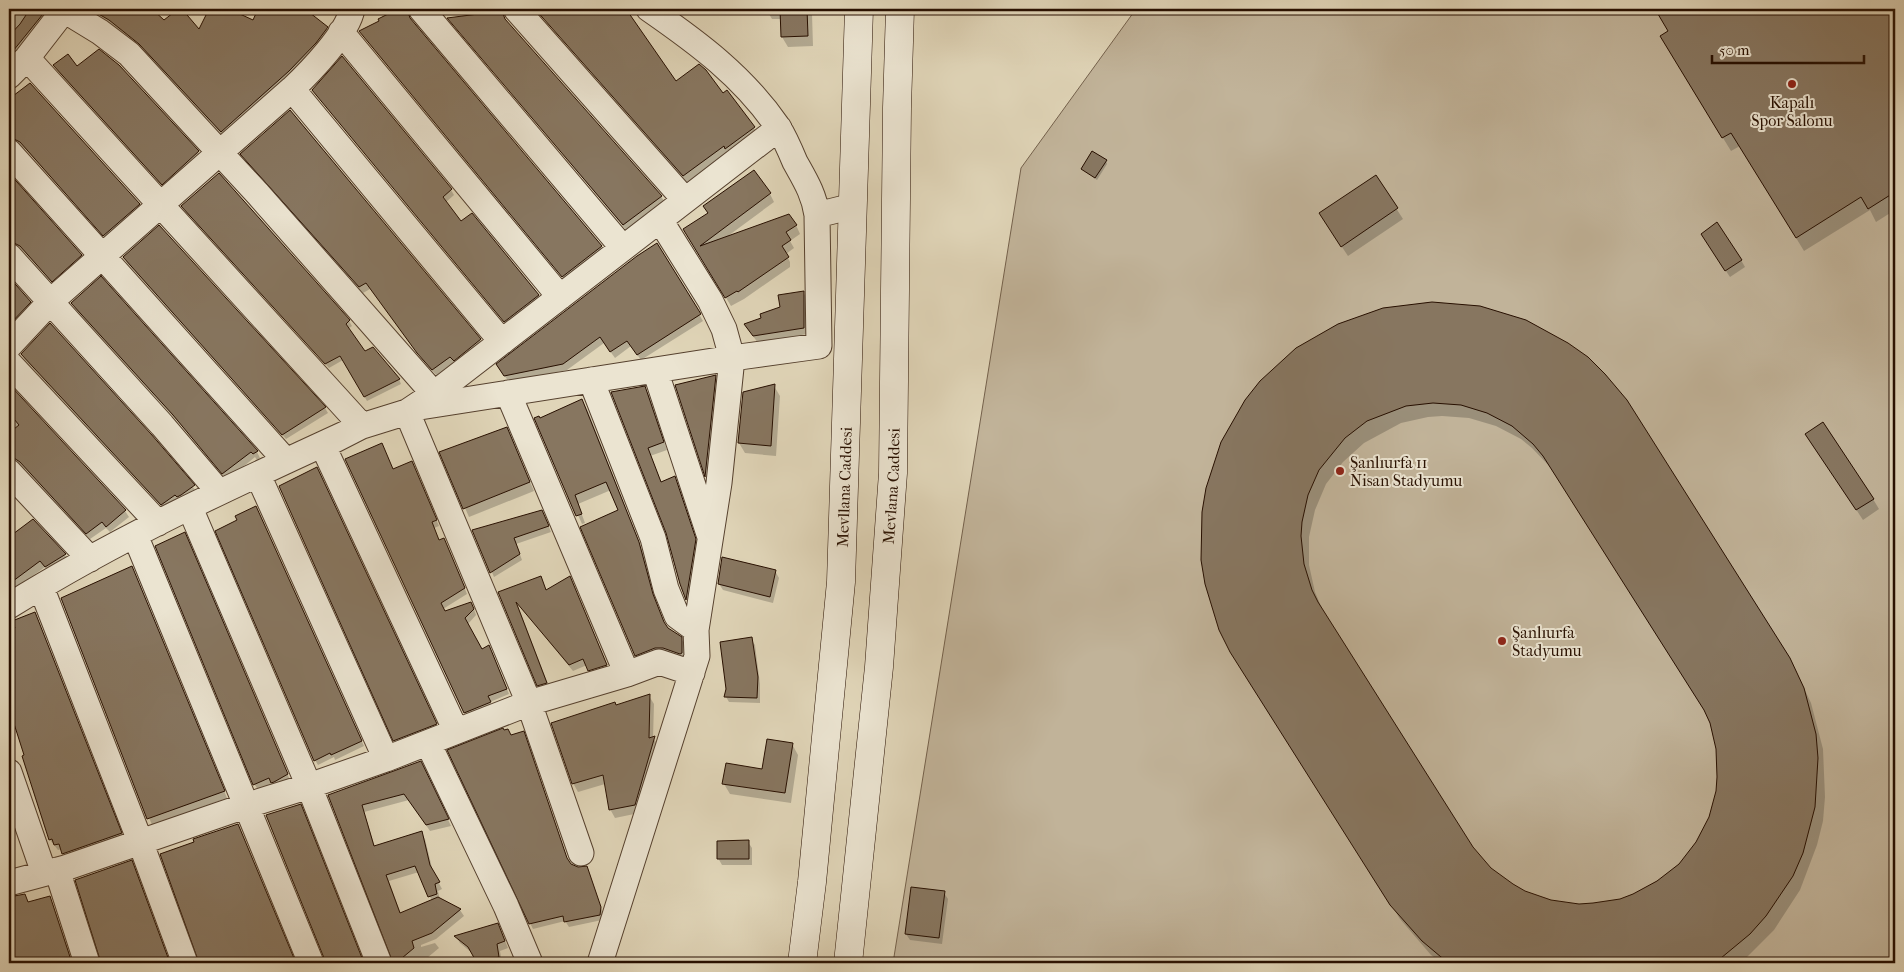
<svg xmlns="http://www.w3.org/2000/svg" width="1904" height="972" viewBox="0 0 1904 972" font-family="'IM FELL French Canon',serif">
<style>
.green{fill:#c1b399;stroke:#74614c}
.shadow{fill:#0003;fill-rule:evenodd}
.building{fill:#877660;stroke:#270f00;fill-rule:evenodd}
.lines{fill:none;stroke-linecap:round;stroke-linejoin:round}
.minor-casing{stroke:#55402e;stroke-width:27}
.secondary-casing{stroke:#270f00;stroke-width:29}
.minor{stroke:#ebe4d1;stroke-width:25}
.secondary{stroke:#ebe4d1;stroke-width:28}
.poi-dot{fill:#8f2418;stroke:#ebe4d1;stroke-width:2}
.labels{text-anchor:middle;stroke-width:4;stroke-linejoin:round;paint-order:stroke}
.poi-label{font-size:16px;fill:#270f00;stroke:#ebe4d1;text-anchor:start}
.street-label{font-size:16px;fill:#270f00;stroke:#ebe4d1}
</style>
<rect width="100%" height="100%" fill="#e0d5b8"/>
<filter id="stains"><feTurbulence type="fractalNoise" baseFrequency=".004" numOctaves="4"/><feColorMatrix values="0 0 0 0 .2 0 0 0 0 .09 0 0 0 0 .02 0 0 0 .5 -.17"/></filter>
<radialGradient id="worn" r=".72"><stop offset=".6" stop-color="#630" stop-opacity="0"/><stop offset="1" stop-color="#630" stop-opacity=".3"/></radialGradient>
<path class="green" d="M1136,9H1895V963H893L1021,168Z"/>
<path class="shadow" d="M9,9H54L9,64Z
M86,9H149L164,22L180,9L200,31L210,9H226L254,22L260,9H303L327,28L330,33L319,48L224,137L142,48L113,26Z
M400,9H404L410,21L601,247L604,252L566,281L363,36L361,31L381,22L379,19Z
M535,9H573L576,12L580,9H609L615,13L676,82L723,95L754,128L758,135L688,183Z
M766,9H838V13L812,14L813,46L788,47L782,37L781,19H772Z
M1656,9H1895V210L1876,222L1870,210L1804,251L1740,146L1731,151L1669,50L1670,32Z
M501,12L506,22L661,196L665,203L627,231L449,19Z
M54,65L77,68L118,66L198,152L202,159L166,190L58,72Z
M30,84L139,204L143,211L108,241L25,149L19,145H9V101Z
M313,90L451,190L454,195L445,203L461,223L538,295L542,301L508,327Z
M290,111L480,340L484,346L458,366L455,362L437,376L422,359L370,289L363,293L245,160Z
M1106,161L1107,164L1097,180L1083,169Z
M219,174L349,321L352,326L348,329L365,353L399,379L401,384L367,401L343,360L329,368L185,211L183,206Z
M9,175L81,256L85,262L56,287L24,252L18,248L9,249Z
M1376,177L1403,219L1348,256L1320,214Z
M770,194L774,202L728,236L796,225L800,234L790,241L794,248L786,254L790,262V267L744,299L731,306L685,230Z
M159,227L325,408L328,413L286,439L127,263L124,257Z
M1706,241L1741,260L1745,267L1730,277Z
M657,244L703,321L641,360L631,346L615,358L604,343L567,370L509,382L501,371Z
M9,279L34,309L9,335Z
M803,292L807,299V334L758,343L745,325L763,319Z
M72,303L257,452L260,458L257,460L255,457L227,480L178,422L76,310Z
M1384,309L1789,658L1797,673L1811,703L1823,749L1825,797L1823,821L1817,845L1800,890L1774,930L1741,963H1442L1431,955L1400,919L1231,651ZM1442,416L1469,418L1496,426L1521,439L1532,448L1552,469L1706,713L1715,736L1719,763L1717,791L1710,818L1704,831L1689,854L1669,874L1646,889L1620,900L1579,905L1551,901L1525,892L1512,885L1490,869L1472,847L1324,613L1315,592L1309,565V537L1315,510L1326,484L1343,462L1364,443L1401,423L1428,417Z
M22,355L150,435L196,491L164,509L25,360Z
M715,377L719,383L709,480L677,386Z
M9,386L125,511L129,517L110,532L106,528L90,539L25,469L17,464L9,465Z
M774,386L780,396L776,456L745,453L739,443L744,393Z
M645,388L649,395L667,450L650,456L662,483L674,477L678,484L699,547L690,605L681,584L668,532L613,393Z
M583,402L588,411L643,552L657,604L666,627L681,638L686,647V661L641,663L636,655L619,511L611,490L578,504L585,523L582,524L536,419H539Z
M511,437L534,491L469,517L441,453Z
M1813,444L1873,499L1879,509L1863,520Z
M414,468L439,526L434,528L439,541L447,545L467,594L443,609L445,613L474,609L476,615L468,624L482,650L492,652L509,694L490,702L493,708L468,718L465,713L393,470Z
M319,474L438,729L397,745L395,740Z
M9,494L13,502L9,506Z
M259,513L364,746L335,760L334,757L318,765L315,760Z
M545,517L551,532L516,544L522,560L494,577L474,531Z
M9,536L65,555L68,561L50,573L45,567L9,593Z
M187,539L290,780L275,788L272,783L258,790L255,785L157,547Z
M132,568L227,798L152,825L62,598Z
M775,571L779,578L773,603L723,590L719,584Z
M540,577L547,591L573,584L610,671L592,676L587,665L573,671L517,603L550,689L542,691L500,592Z
M35,614L124,839L66,859L62,849L58,850L50,840L23,757L26,756L9,704V701L12,699L9,692V624Z
M751,639L755,645L760,684V703L729,702L726,697L728,689Z
M649,696L654,704L653,738L659,746L639,813L615,818L610,809L605,784L578,792L573,783L616,707Z
M511,737L526,738L569,863L578,869L586,867L603,913L602,920L569,927L565,921L533,929L530,923Z
M792,744L798,755L791,803L730,794L724,784L763,770Z
M424,769L451,826L430,831L409,800L364,812L375,847L421,833L425,839L433,872L442,889L438,891L440,900L460,910L464,916L436,939L421,945V947L435,943L439,948L421,963H394V957L330,795ZM419,872L432,901L401,914L389,881Z
M238,825L241,831L295,963H200V958Z
M748,842L752,848V865H722L718,858Z
M135,868L170,963H102V959Z
M944,893L948,899L942,944L910,940L906,934Z
M25,895L29,903L50,898L53,904L73,963H9V899Z
M501,931L508,948L500,951L502,963H484L460,943L456,937Z"/>
<path class="building" d="M30,9H47L9,56V36L20,24Z
M90,9H152L164,20L178,9H182L199,29L209,9H229L253,20L258,9H305L328,27L316,43L289,71L221,132L139,44L109,20Z
M398,9H407L410,18L602,246L562,277L359,31L379,21L378,19Z
M535,9H626L676,81L699,64L706,70L723,93L727,90L755,127L725,149L724,146L683,176Z
M780,9H807L808,36L781,37Z
M1655,9H1895V192L1868,209L1861,197L1796,238L1731,133L1722,138L1660,36L1668,31Z
M502,11L505,19L662,196L623,225L447,18Z
M99,49L119,65L199,151L162,185L53,65L68,54L77,66Z
M342,56L452,189L443,197L461,221L472,213L539,295L504,322L312,90Z
M30,83L140,204L103,236L20,142L14,139L9,138V99Z
M290,110L481,339L454,361L450,357L432,370L417,353L366,283L359,287L240,154Z
M1092,151L1107,160L1095,178L1081,169Z
M754,170L771,193L700,246L789,214L797,225L786,232L791,240L782,246L789,257L738,292L737,291L725,298L683,229L708,213L703,206Z
M9,173L82,255L52,282L20,246L14,243L9,242Z
M219,173L350,320L346,324L365,351L373,347L400,379L364,397L340,356L325,364L181,206Z
M1376,175L1398,208L1341,247L1319,213Z
M1717,222L1742,260L1725,271L1701,234Z
M159,225L326,407L282,435L123,257Z
M657,243L701,314L637,355L627,341L610,352L600,337L563,364L504,376L496,364L637,256Z
M101,276L258,451L253,454L251,452L222,474L173,415L71,303Z
M9,277L31,302L9,325Z
M804,291V328L753,336L744,324L761,318L760,314L780,307L778,295Z
M1432,302L1480,306L1526,320L1568,343L1588,357L1605,374L1627,400L1790,658L1804,688L1816,734L1818,758L1815,807L1803,853L1793,876L1766,916L1750,934L1715,963H1450L1441,957L1422,941L1390,905L1230,652L1219,630L1205,584L1201,560L1202,512L1206,488L1221,442L1245,400L1260,381L1296,348L1338,324L1383,308ZM1433,403L1461,405L1487,413L1512,426L1533,444L1543,456L1704,710L1710,723L1716,749L1717,777L1716,791L1709,817L1696,842L1679,864L1657,881L1633,894L1620,899L1593,903L1579,904L1551,900L1525,891L1513,884L1491,868L1473,847L1318,602L1312,590L1304,564L1301,536L1302,522L1308,495L1319,470L1345,438L1367,421L1406,406Z
M50,323L151,434L195,485L181,495L177,497L175,495L161,505L21,354Z
M716,375L705,477L675,385Z
M9,384L126,510L106,527L102,522L86,534L20,462L14,458H9V433L19,425L9,413Z
M775,384L771,446L738,443L743,392Z
M645,386L664,442L648,448L661,482L675,476L696,539L686,600L680,584L666,533L611,392Z
M582,399L639,542L653,594L664,622L668,628L682,637V653L680,654L663,648H655L635,656L580,527L618,510L606,482L575,495L582,514L576,516L534,418L539,416L540,418Z
M1823,422L1874,499L1856,510L1805,434Z
M507,427L530,482L463,509L439,452Z
M382,443L393,469L412,461L437,520L432,522L439,540L444,538L465,588L441,603L445,611L471,602L474,609L465,618L482,649L489,645L507,689L488,696L491,702L464,713L345,459Z
M317,467L437,724L393,741L279,486Z
M256,506L362,741L331,755L330,753L314,761L215,531L237,520L235,516Z
M542,510L549,526L514,538L520,554L490,573L472,530Z
M33,519L66,554L45,567L40,561L9,584V537Z
M185,532L288,774L274,782L271,783L269,778L253,785L155,546Z
M722,557L776,570L770,597L718,584Z
M132,566L225,791L147,819L61,598Z
M541,576L546,590L570,576L607,665L588,671L583,659L569,665L516,602L547,683L537,686L498,592Z
M35,612L122,833L62,854L59,844L54,845L52,839L49,840L22,756L24,755L9,708V630L15,628L12,621Z
M752,637L758,677L757,698L724,697L726,689L720,642Z
M650,694L649,738L655,736L635,805L609,810L603,775L572,784L551,723L615,702L616,705Z
M503,728L504,730L508,729L511,735L524,731L567,858L571,864L578,867L587,866L601,907L600,915L564,922L563,916L529,924L447,750Z
M767,739L793,743L785,793L722,784L726,763L762,769Z
M421,761L449,819L426,825L404,794L362,805L374,846L422,831L430,865L440,882L435,884L437,894L428,897L415,866L386,875L400,913L438,897L461,909L432,933L412,941L414,948L396,963H393L328,795Z
M301,804L364,963H325L324,958L266,815Z
M238,824L296,963H199L160,854L194,842L193,839Z
M749,840V859H717V841Z
M132,860L170,963H101L75,880Z
M911,887L945,891L939,938L905,934Z
M25,894L28,902L50,896L72,963H9V897Z
M498,923L505,941L497,944L499,957L477,963L468,947L454,936Z"/>
<g class="lines">
<g class="minor-casing">
<path id="minor" d="M421,9L623,248
M516,9L685,200
M649,9C698,43 743,76 778,127C785,138 790,150 795,162C805,180 814,194 817,215L853,206
M64,10L100,32L129,54L258,194L434,394
M341,32L560,297
M9,76L27,58L65,9
M292,89L502,342
M9,152L286,461
M9,256L162,425L219,492
M9,346L50,302L292,89C310,72 348,33 352,9
M9,363L158,523
M655,370L709,534
M591,380L653,538L666,589L677,616L696,630
M508,393L627,674
M420,407L732,358L724,329L710,300L660,220
M407,412L529,703L581,853
M9,472L90,559
M258,475L386,759
M190,508L309,786L379,963
M135,535L311,963
M41,587L140,841L185,963
M9,606C121,536 242,481 362,426L27,58
M456,731L323,446L362,426L407,412L434,394L779,128
M428,743L506,906L530,963
M9,772L44,873
M57,870L87,963
M9,883L65,868L245,806L309,786L386,759L529,703L627,674L659,662L692,673
M600,963L697,656L696,630L719,483L732,358L819,346L817,215"/>
</g>
<g class="secondary-casing">
<g id="secondary">
<path id="s1" d="M802,963L812,882L841,582L859,9"/>
<path id="s2" d="M848,963L879,667L893,473L897,108L900,9"/>
</g>
</g>
<use href="#minor" class="minor"/>
<use href="#secondary" class="secondary"/>
</g>
<g class="poi-dot">
<circle cx="1792" cy="84" r="5"/>
<circle cx="1340" cy="471" r="5"/>
<circle cx="1502" cy="641" r="5"/>
</g>
<g class="labels">
<g class="poi-label">
<text x="1792" y="108" text-anchor="middle">Kapalı<tspan x="1792" dy="18">Spor Salonu</tspan></text>
<text x="1350" y="468">Şanlıurfa 11<tspan x="1350" dy="18">Nisan Stadyumu</tspan></text>
<text x="1512" y="638">Şanlıurfa<tspan x="1512" dy="18">Stadyumu</tspan></text>
</g>
<g class="street-label">
<text dy="6" stroke="none"><textPath href="#s1" startOffset="478">Mevllana Caddesi</textPath></text>
<text dy="6" stroke="none"><textPath href="#s2" startOffset="479">Mevlana Caddesi</textPath></text>
</g>
</g>
<rect width="1904" height="972" fill="none" stroke="#e0d5b8" stroke-width="30"/>
<rect x="10" y="10" width="1884" height="952" fill="none" stroke="#270f00" stroke-width="2.5"/>
<rect x="15" y="15" width="1874" height="942" fill="none" stroke="#270f00"/>
<path d="M1712 55v8h152v-8" fill="none" stroke="#270f00" stroke-width="2.5"/>
<text x="1719" y="55" font-size="15" fill="#270f00" stroke="#ebe4d1" stroke-width="4" paint-order="stroke">50 m</text>
<rect width="100%" height="100%" filter="url(#stains)"/>
<rect width="100%" height="100%" fill="url(#worn)"/>
</svg>
